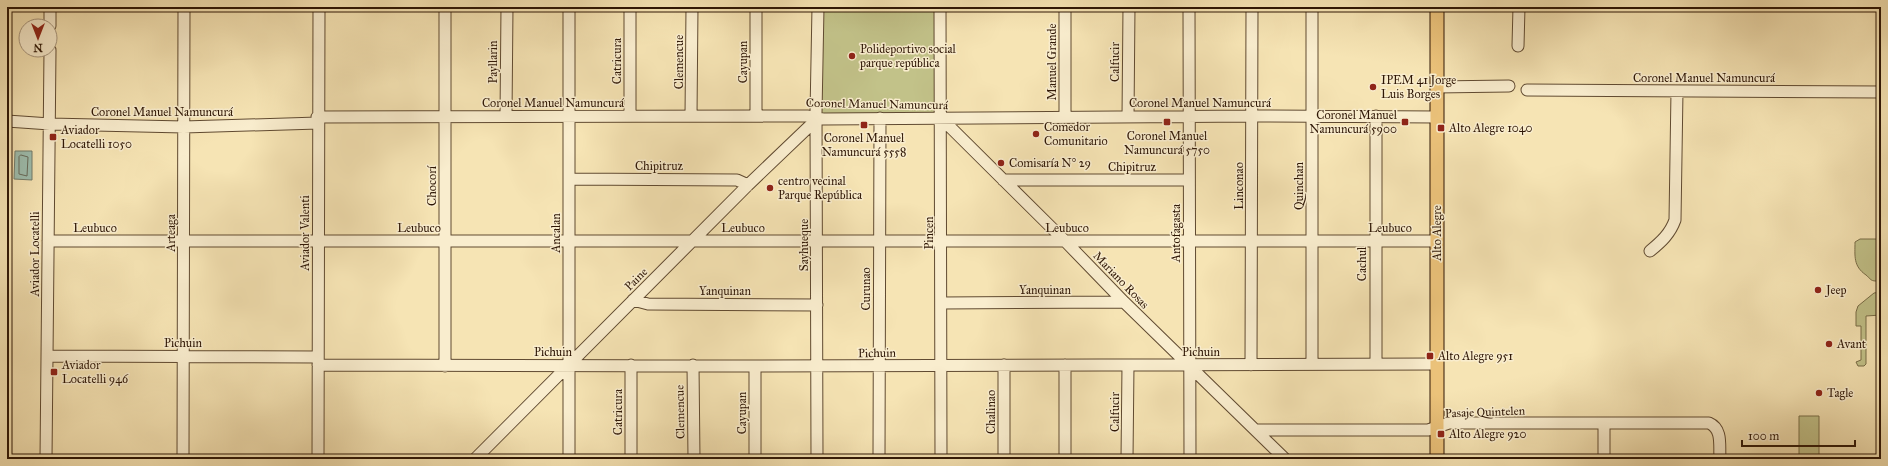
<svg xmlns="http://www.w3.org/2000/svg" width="1888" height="466" viewBox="0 0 1888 466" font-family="'IM FELL Great Primer',serif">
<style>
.green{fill:#c2c289;stroke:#786c47}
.water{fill:#9dbeaf;stroke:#717b6b}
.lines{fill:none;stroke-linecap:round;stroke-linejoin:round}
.shore{stroke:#666a5a;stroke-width:1}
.minor-casing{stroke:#604a31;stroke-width:13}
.major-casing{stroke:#2e1605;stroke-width:15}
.minor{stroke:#f9edce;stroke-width:11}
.major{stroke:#ebc27a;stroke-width:13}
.poi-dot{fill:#8f2418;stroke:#f9edce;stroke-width:1.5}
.labels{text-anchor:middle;stroke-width:3;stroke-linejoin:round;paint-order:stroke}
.poi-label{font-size:12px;fill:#2e1605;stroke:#f9edce;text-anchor:start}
.street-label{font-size:12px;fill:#2e1605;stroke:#f9edce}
</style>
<rect width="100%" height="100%" fill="#f6e4b4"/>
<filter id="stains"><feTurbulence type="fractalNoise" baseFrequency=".005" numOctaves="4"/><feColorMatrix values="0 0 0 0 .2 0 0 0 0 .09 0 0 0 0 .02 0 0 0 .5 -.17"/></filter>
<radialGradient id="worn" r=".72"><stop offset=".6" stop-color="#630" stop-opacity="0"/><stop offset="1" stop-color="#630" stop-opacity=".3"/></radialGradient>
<path class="green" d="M818,7H940L941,118H880L816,113Z
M1860,239H1878V279L1876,281C1870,281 1870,278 1866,275C1853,266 1855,256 1855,242Z
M1881,292V315L1866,316V364L1864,366H1858L1856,362L1861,360V326H1856V312L1858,306L1874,293Z
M1799,416H1819V459H1799Z"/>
<path class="water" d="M15,151H32V180L14,179Z"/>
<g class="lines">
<path class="shore" d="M21,155L28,157L27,176L19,174V157Z"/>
<g class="minor-casing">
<path id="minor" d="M50,7V26
M445,7V366
M569,7V459
M756,7V116
M940,7L941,459
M1065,7V117
M1189,7L1190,459
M1518,46L1519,7
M1436,87L1509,86
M1527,90L1881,92
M506,116L507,7
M630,116V7
M691,116L692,7
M1376,116V364
M317,117L807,116L823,119L1252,116L1436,117
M1128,117L1129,7
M941,118L1065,241L1124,302L1285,459
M7,121L50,124L184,127L318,123
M569,179L737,180L748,185
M1003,180H1189
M48,241H1437
M1650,251C1661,242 1670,234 1675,220L1677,91
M633,300L648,304L817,305
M942,303L1124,302
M48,356L318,357
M1312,364V7
M318,365L755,366L1436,364
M631,365V459
M693,365L694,459
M1065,365V459
M1251,365L1252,7
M1604,423V459
M1256,430H1428L1449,423H1709C1723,429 1719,446 1720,459
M46,459L50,50
M183,459L184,7
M318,459L319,7
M475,459L748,185L817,119
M755,459V366
M817,459L816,113L818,7
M879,459L880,118
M1004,459V365
M1127,459L1128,365"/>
</g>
<g class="major-casing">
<path id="major" d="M1437,7V459"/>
</g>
<use href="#minor" class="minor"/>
<use href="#major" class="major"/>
</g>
<g class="poi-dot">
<circle cx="852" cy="56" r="4"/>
<circle cx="1373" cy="87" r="4"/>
<rect x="1163" y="118" width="8" height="8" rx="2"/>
<rect x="1401" y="118" width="8" height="8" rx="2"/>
<rect x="860" y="121" width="8" height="8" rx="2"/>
<rect x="1437" y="124" width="8" height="8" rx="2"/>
<circle cx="1036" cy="134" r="4"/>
<rect x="49" y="133" width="8" height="8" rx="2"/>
<circle cx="1001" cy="163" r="4"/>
<circle cx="770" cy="188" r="4"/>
<circle cx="1818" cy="290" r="4"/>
<circle cx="1829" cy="344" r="4"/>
<rect x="1426" y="352" width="8" height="8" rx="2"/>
<rect x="50" y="368" width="8" height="8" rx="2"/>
<circle cx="1819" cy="393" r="4"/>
<rect x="1437" y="430" width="8" height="8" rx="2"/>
</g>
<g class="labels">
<g class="poi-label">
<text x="860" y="53">Polideportivo social<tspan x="860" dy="14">parque república</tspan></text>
<text x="1381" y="84">IPEM 41 Jorge<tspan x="1381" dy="14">Luis Borges</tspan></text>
<text x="1397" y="119" text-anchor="end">Coronel Manuel<tspan x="1397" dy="14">Namuncurá 5900</tspan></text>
<text x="1044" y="131">Comedor<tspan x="1044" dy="14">Comunitario</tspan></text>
<text x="1449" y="132">Alto Alegre 1040</text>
<text x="61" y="134">Aviador<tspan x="61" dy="14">Locatelli 1050</tspan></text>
<text x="1167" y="140" text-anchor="middle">Coronel Manuel<tspan x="1167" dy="14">Namuncurá 5750</tspan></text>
<text x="864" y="142" text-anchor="middle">Coronel Manuel<tspan x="864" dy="14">Namuncurá 5558</tspan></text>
<text x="1009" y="167">Comisaría N° 29</text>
<text x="778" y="185">centro vecinal<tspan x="778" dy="14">Parque República</tspan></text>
<text x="1826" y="294">Jeep</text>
<text x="1837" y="348">Avant</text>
<text x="1438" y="360">Alto Alegre 951</text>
<text x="62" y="369">Aviador<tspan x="62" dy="14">Locatelli 946</tspan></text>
<text x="1827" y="397">Tagle</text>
<text x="1449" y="438">Alto Alegre 920</text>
</g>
<g class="street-label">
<text transform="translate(617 61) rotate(-90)" y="4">Catricura</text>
<text transform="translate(493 62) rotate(-90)" y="4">Payllarin</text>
<text transform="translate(679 62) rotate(-90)" y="4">Clemencue</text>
<text transform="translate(743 62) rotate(-90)" y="4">Cayupan</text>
<text transform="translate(1052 62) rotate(-90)" y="4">Manuel Grande</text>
<text transform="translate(1115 62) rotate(-90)" y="4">Calfucir</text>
<text x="1704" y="82">Coronel Manuel Namuncurá</text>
<text x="553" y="107">Coronel Manuel Namuncurá</text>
<text x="1200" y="107">Coronel Manuel Namuncurá</text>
<text transform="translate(877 104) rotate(1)" y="4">Coronel Manuel Namuncurá</text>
<text x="162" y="116">Coronel Manuel Namuncurá</text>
<text x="659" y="170">Chipitruz</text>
<text x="1132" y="171">Chipitruz</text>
<text transform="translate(432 186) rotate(-90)" y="4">Chocorí</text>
<text transform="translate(1239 186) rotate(-90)" y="4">Linconao</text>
<text transform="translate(1299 186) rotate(-90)" y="4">Quinchan</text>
<text x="95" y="232">Leubuco</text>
<text x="419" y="232">Leubuco</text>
<text x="743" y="232">Leubuco</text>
<text x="1067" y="232">Leubuco</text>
<text x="1390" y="232">Leubuco</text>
<text transform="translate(171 233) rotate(-90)" y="4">Arteaga</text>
<text transform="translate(305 233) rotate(-90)" y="4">Aviador Valenti</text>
<text transform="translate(556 233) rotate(-90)" y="4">Ancalan</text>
<text transform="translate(929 233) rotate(-90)" y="4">Pincen</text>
<text transform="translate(1176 233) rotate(-90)" y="4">Antofagasta</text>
<text transform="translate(1437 233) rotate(-90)" y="4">Alto Alegre</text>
<text transform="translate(804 245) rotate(-90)" y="4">Sayhueque</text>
<text transform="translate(35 254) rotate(-90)" y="4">Aviador Locatelli</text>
<text transform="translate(1362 264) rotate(-90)" y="4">Cachul</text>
<text transform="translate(636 279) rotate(-45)" y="4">Paine</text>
<text transform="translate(1121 280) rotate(46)" y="4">Mariano Rosas</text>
<text transform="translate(866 289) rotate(-90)" y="4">Curunao</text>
<text x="1045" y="294">Yanquinan</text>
<text x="725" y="295">Yanquinan</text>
<text x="183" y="347">Pichuin</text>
<text x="553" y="356">Pichuin</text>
<text x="1201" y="356">Pichuin</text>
<text transform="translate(877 353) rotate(-1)" y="4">Pichuin</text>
<text transform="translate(618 412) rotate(-90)" y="4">Catricura</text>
<text transform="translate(680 412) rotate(-91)" y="4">Clemencue</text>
<text transform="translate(991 412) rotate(-90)" y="4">Chalinao</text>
<text transform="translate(1115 412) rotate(-90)" y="4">Calfucir</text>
<text transform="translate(1485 412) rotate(-2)" y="4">Pasaje Quintelen</text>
<text transform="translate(742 413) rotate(-90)" y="4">Cayupan</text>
</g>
</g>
<rect width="1888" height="466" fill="none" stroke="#f6e4b4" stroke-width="24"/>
<rect x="8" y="8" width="1872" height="450" fill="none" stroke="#2e1605" stroke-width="2"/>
<rect x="12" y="12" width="1864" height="442" fill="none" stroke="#2e1605"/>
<g transform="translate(38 38) rotate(180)"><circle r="19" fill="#f9edce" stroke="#a8977e"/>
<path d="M0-3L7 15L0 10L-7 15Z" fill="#8f2418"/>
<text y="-6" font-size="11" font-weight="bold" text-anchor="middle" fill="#2e1605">N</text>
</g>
<path d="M1742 440v6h113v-6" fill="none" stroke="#2e1605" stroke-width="2"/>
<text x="1748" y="440" font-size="12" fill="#2e1605" stroke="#f9edce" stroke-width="3" paint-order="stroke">100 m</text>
<rect width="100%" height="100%" filter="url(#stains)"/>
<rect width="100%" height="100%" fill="url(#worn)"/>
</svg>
